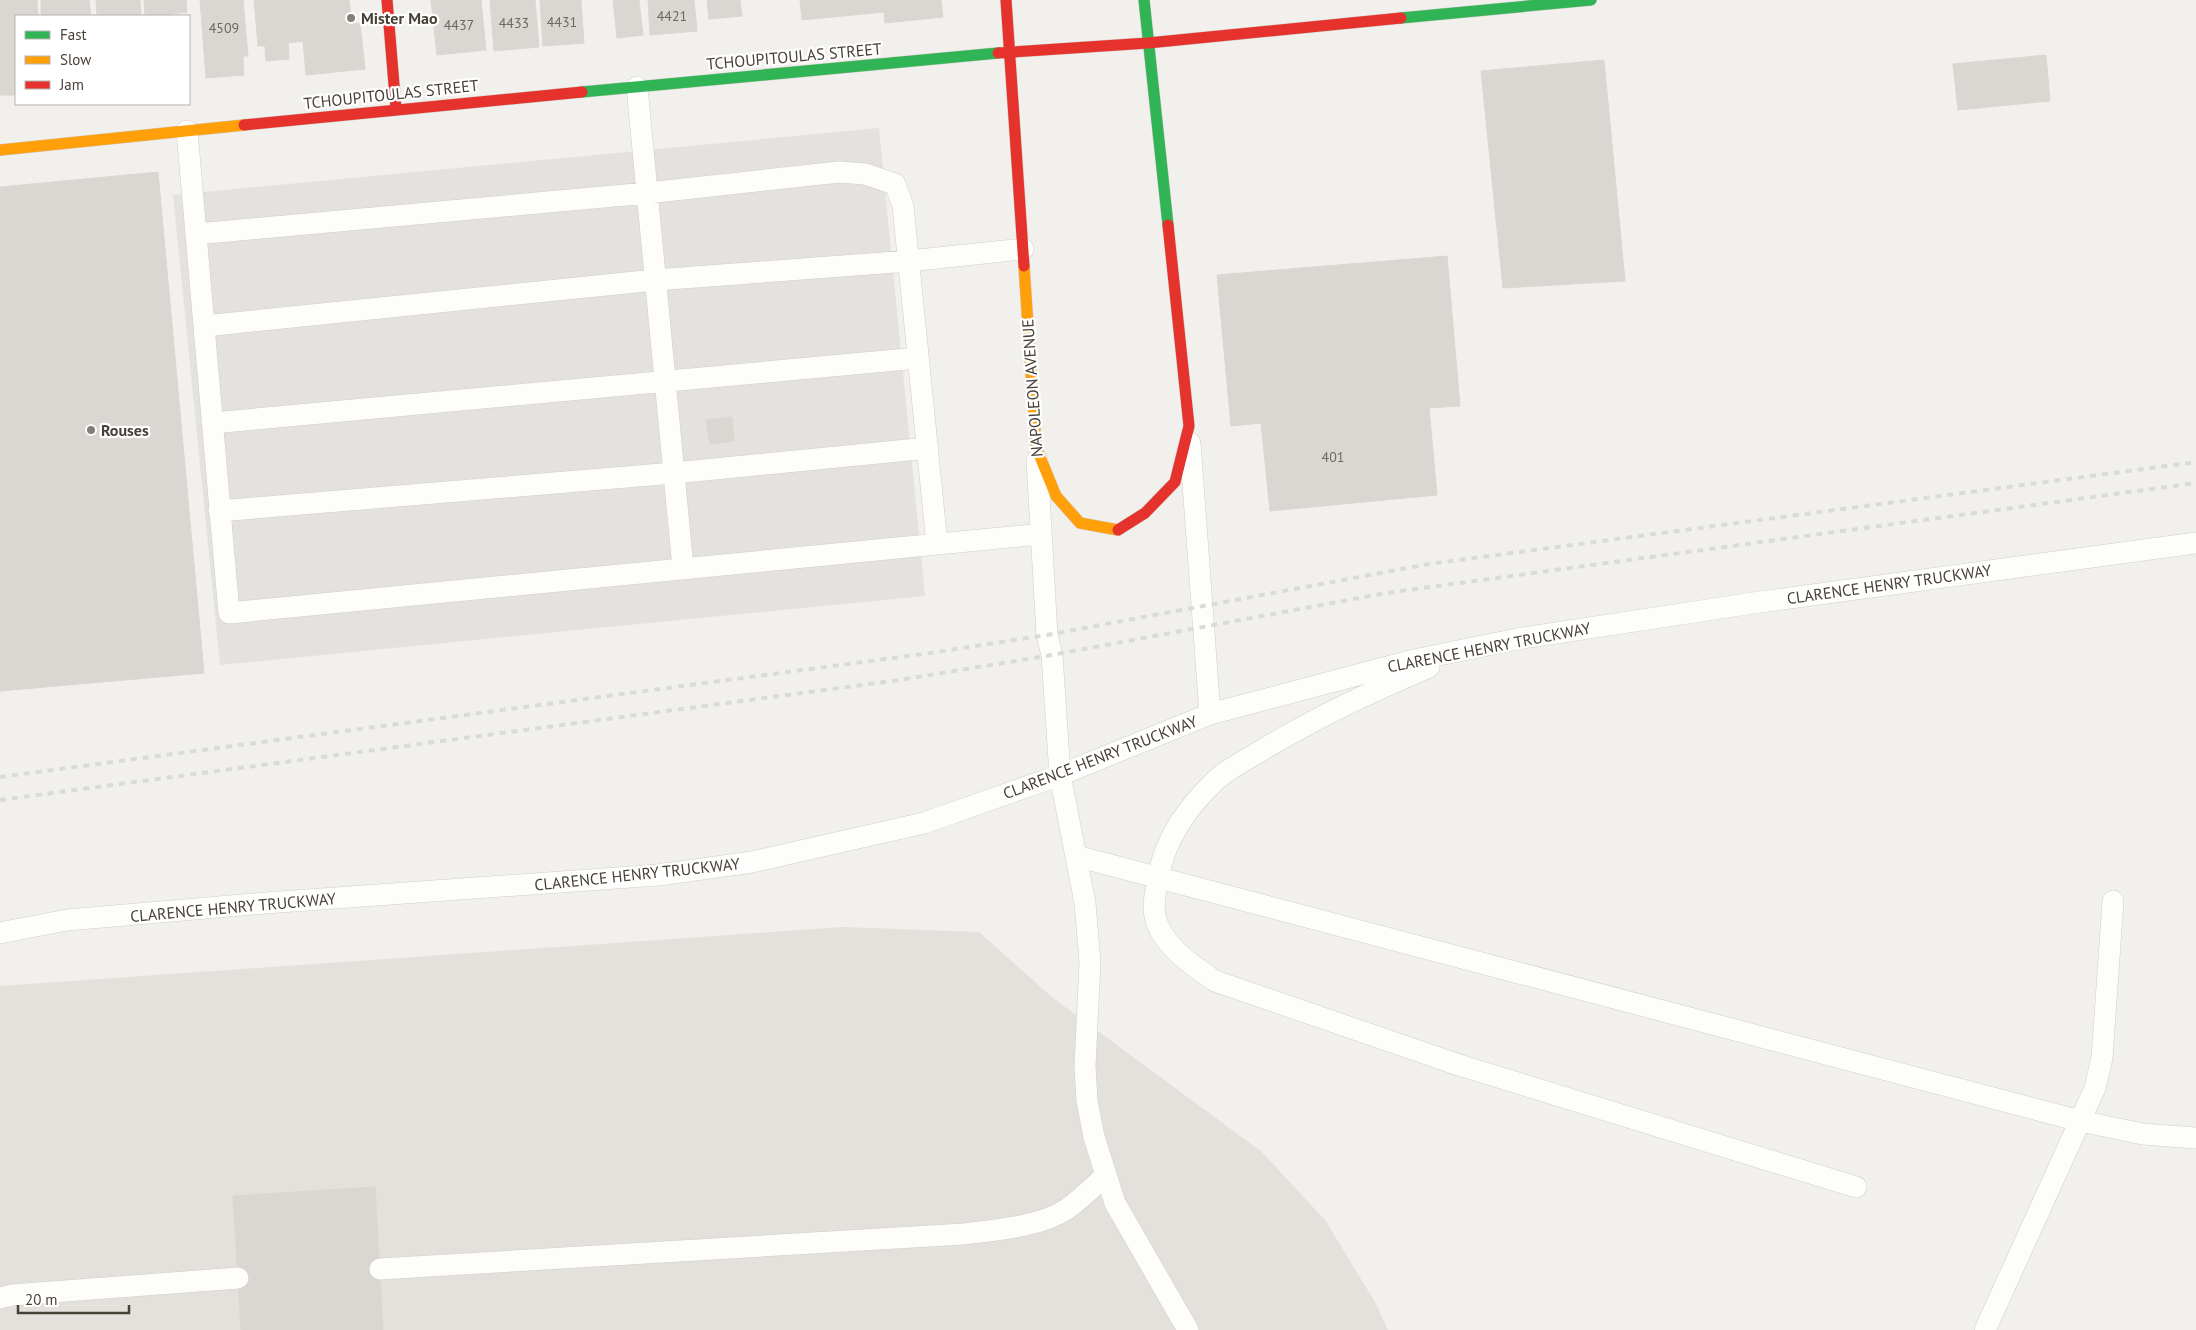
<svg xmlns="http://www.w3.org/2000/svg" width="2196" height="1330" viewBox="0 0 2196 1330" font-family="'PT Sans',sans-serif">
<style>
.industrial{fill:#e4e0dc}
.parking{fill:#e4e1de}
.building{fill:#dad7d3;stroke:#dad7d2}
.lines{fill:none;stroke-linecap:round;stroke-linejoin:round}
.lane-casing{stroke:#d0ceca;stroke-width:22}
.fast-casing{stroke:#d1ccc4;stroke-width:12}
.slow-casing{stroke:#d1ccc4;stroke-width:12}
.jam-casing{stroke:#d1ccc4;stroke-width:12}
.lane{stroke:#fdfdfc;stroke-width:21}
.fast{stroke:#30b455;stroke-width:11}
.slow{stroke:#ff9f0a;stroke-width:11}
.jam{stroke:#e5322d;stroke-width:11}
.rail{stroke:#dadad9;stroke-width:4;stroke-dasharray:6 6;stroke-linecap:butt}
.poi-dot{fill:#847e77;stroke:#fff;stroke-width:2}
.labels{text-anchor:middle;stroke-width:4.5;stroke-linejoin:round;paint-order:stroke}
.number-label{font-size:14px;fill:#6e6860}
.poi-label{font-size:16px;font-weight:bold;fill:#484138;stroke:#fff;text-anchor:start}
.street-label{font-size:16px;fill:#484138;stroke:#fff}
</style>
<rect width="100%" height="100%" fill="#f2f0ed"/>
<path class="industrial" d="M843,927L979,932L1053,998L1262,1152L1325,1220L1375,1302L1388,1330H0V986Z"/>
<path class="parking" d="M879,128L925,596L220,665L173,195Z"/>
<path class="building" d="M0,0H37L38,16H16V95H0Z
M41,0H89L91,16H41Z
M96,0H140L141,16H97Z
M144,0H186L187,12L172,14V16H145Z
M200,0H243L248,56H243L244,75L206,78Z
M254,0H349L352,24L360,23L365,69L306,75L303,41L288,43L289,59L266,61L265,46H258Z
M431,0H481L486,50L437,55Z
M490,0H535L539,47L494,51Z
M540,0H581L584,43L543,46Z
M613,0H639L643,35L617,38Z
M648,0H694L697,31L650,35Z
M707,0H740L742,16L709,19Z
M800,0H941L943,17L885,23L884,12L802,20Z
M2046,55L2050,101L1958,110L1953,64Z
M1604,60L1625,281L1503,288L1481,71Z
M158,172L204,673L0,691V187Z
M1447,256L1460,406L1429,408L1437,495L1270,511L1261,423L1231,426L1217,275Z
M732,417L734,441L710,444L706,420Z
M375,1187L383,1330H241L233,1196Z"/>
<g class="lines">
<g class="lane-casing">
<path id="lane" d="M637,87L683,568
M187,131L229,613L1041,534
M196,234L647,193L839,172L865,174L895,184L903,206L937,544
M204,326L655,280L909,261L1023,249
M212,423L918,358
M1190,443L1210,714
M1037,460L1047,635L1052,655L1060,775L1085,903L1090,962L1085,1066L1087,1101L1094,1137L1115,1203L1188,1330
M219,511L674,473L928,448
M1429,667C1370,692 1313,719 1259,752C1244,761 1224,771 1212,784C1187,808 1165,840 1159,874C1157,887 1152,903 1155,916C1161,945 1192,965 1215,981L1459,1065L1856,1187
M1076,856L2080,1121L2143,1134L2196,1138
M0,933L67,920L265,903L659,875L752,862L924,823L1060,775L1210,714L1414,660L1517,639L1760,602L2196,543
M380,1269L963,1234C995,1230 1040,1227 1067,1209C1081,1199 1093,1187 1105,1176
M0,1298L12,1295L238,1278
M1985,1330L2095,1088L2102,1058L2113,901"/>
</g>
<g class="fast-casing">
<path id="fast" d="M1144,0L1168,225
M1401,18L1591,0
M582,92L998,53"/>
</g>
<g class="slow-casing">
<path id="slow" d="M0,150L244,125
M1024,266L1036,447L1056,496L1080,523L1118,530"/>
</g>
<g class="jam-casing">
<path id="jam" d="M387,0L396,109
M1006,0L1024,266
M998,53L1148,43L1401,18
M244,125L582,92
M1118,530L1145,513L1175,482L1189,426L1168,225"/>
</g>
<use href="#lane" class="lane"/>
<use href="#fast" class="fast"/>
<use href="#slow" class="slow"/>
<use href="#jam" class="jam"/>
<path class="rail" d="M0,777L930,653L1047,635L1429,564L2196,462
M0,800L899,680L1052,655L1386,593L2196,483"/>
</g>
<g class="poi-dot">
<circle cx="351" cy="18" r="5"/>
<circle cx="91" cy="430" r="5"/>
</g>
<g class="labels">
<g class="number-label">
<text x="672" y="21">4421</text>
<text x="562" y="27">4431</text>
<text x="514" y="28">4433</text>
<text x="459" y="30">4437</text>
<text x="224" y="33">4509</text>
<text x="1333" y="462">401</text>
</g>
<g class="poi-label">
<text x="361" y="24">Mister Mao</text>
<text x="101" y="436">Rouses</text>
</g>
<g class="street-label">
<text transform="translate(794 56) rotate(-5)" y="6">TCHOUPITOULAS STREET</text>
<text transform="translate(391 94) rotate(-6)" y="6">TCHOUPITOULAS STREET</text>
<text transform="translate(1032 388) rotate(-94)" y="6">NAPOLEON AVENUE</text>
<text transform="translate(1889 584) rotate(-8)" y="6">CLARENCE HENRY TRUCKWAY</text>
<text transform="translate(1489 647) rotate(-11)" y="6">CLARENCE HENRY TRUCKWAY</text>
<text transform="translate(1100 757) rotate(-21)" y="6">CLARENCE HENRY TRUCKWAY</text>
<text transform="translate(637 874) rotate(-6)" y="6">CLARENCE HENRY TRUCKWAY</text>
<text transform="translate(233 907) rotate(-5)" y="6">CLARENCE HENRY TRUCKWAY</text>
</g>
</g>
<rect x="15" y="15" width="175" height="90" fill="#ffffff" stroke="#b6b3af"/>
<rect x="25" y="31" width="25" height="8" fill="#30b455" stroke="#b6b3af"/>
<text x="60" y="40" font-size="15" fill="#484138">Fast</text>
<rect x="25" y="56" width="25" height="8" fill="#ff9f0a" stroke="#b6b3af"/>
<text x="60" y="65" font-size="15" fill="#484138">Slow</text>
<rect x="25" y="81" width="25" height="8" fill="#e5322d" stroke="#b6b3af"/>
<text x="60" y="90" font-size="15" fill="#484138">Jam</text>
<path d="M18 1305v8h111v-8" fill="none" stroke="#484138" stroke-width="2.5"/>
<text x="25" y="1305" font-size="15" fill="#484138" stroke="#ffffff" stroke-width="4" paint-order="stroke">20 m</text>
</svg>
